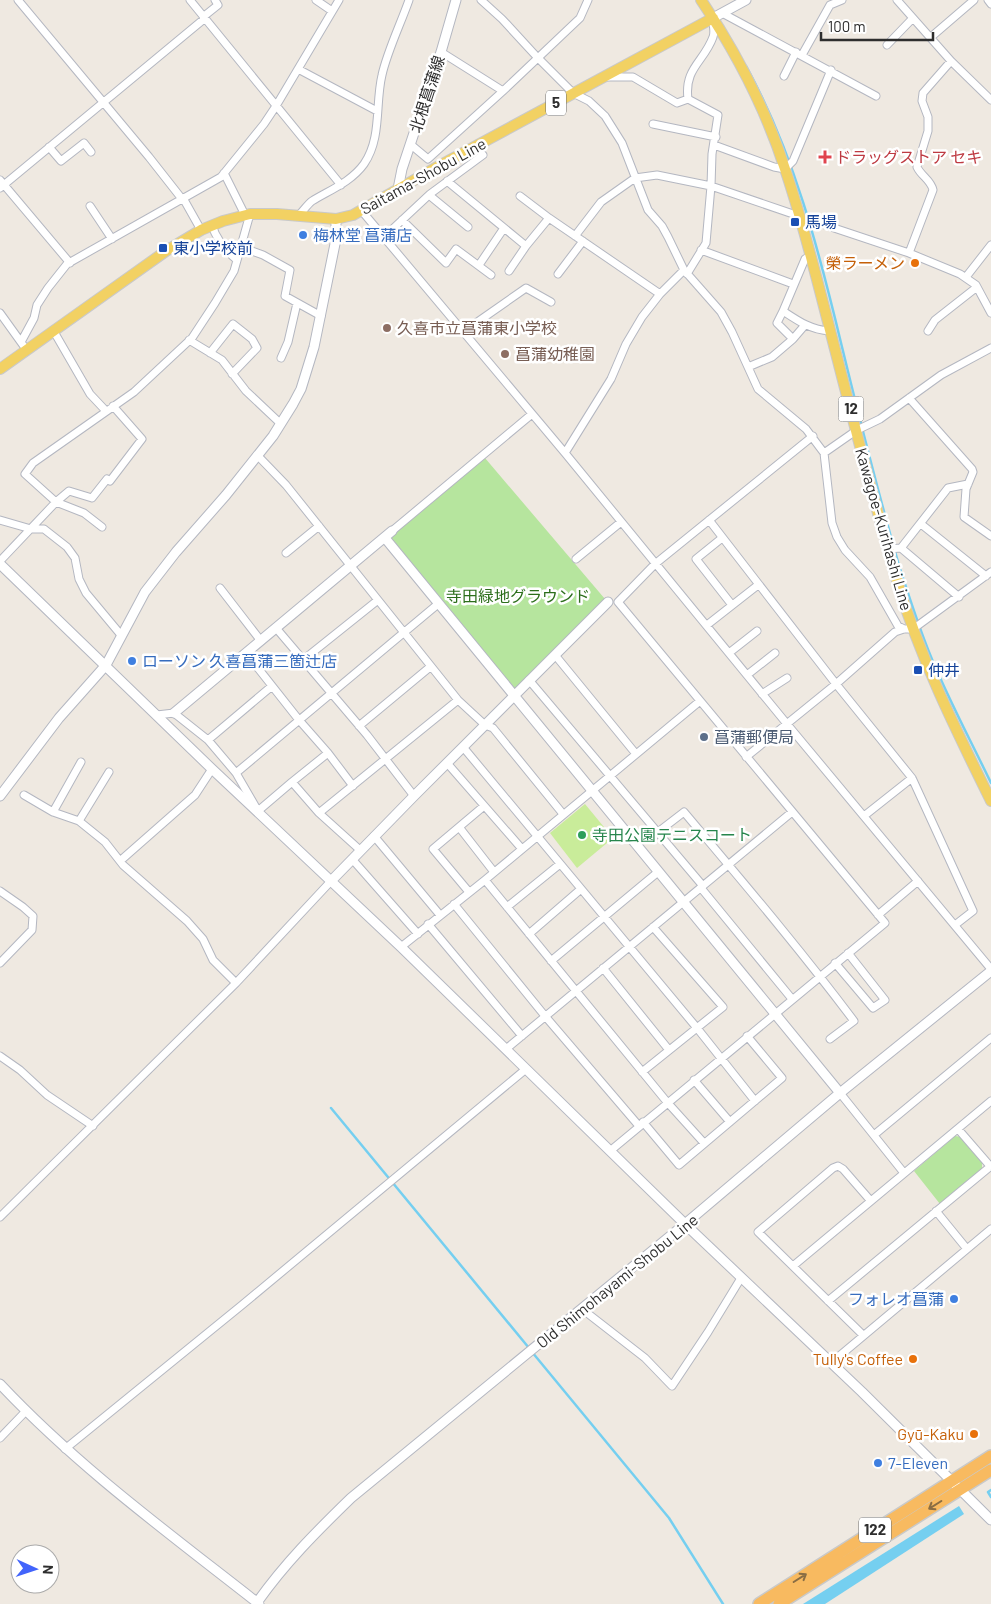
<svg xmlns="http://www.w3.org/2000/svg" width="991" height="1604" viewBox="0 0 991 1604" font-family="Barlow,'Noto Sans JP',sans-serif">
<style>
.green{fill:#b6e59e}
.pitch{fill:#c9ec9a}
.water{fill:#75cff0}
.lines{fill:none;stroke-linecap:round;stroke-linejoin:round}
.stream{stroke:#75cff0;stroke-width:2.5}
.minor-casing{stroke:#b4b7c1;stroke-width:9}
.tertiary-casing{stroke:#b4b7c1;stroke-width:11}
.secondary-casing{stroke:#b4b7c1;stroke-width:11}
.primary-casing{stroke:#c9c9c9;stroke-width:12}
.trunk-casing{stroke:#c9c9c9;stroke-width:14}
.minor{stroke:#fff;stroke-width:7}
.tertiary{stroke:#fff;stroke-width:9}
.secondary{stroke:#fff;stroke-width:9}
.primary{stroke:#f2d163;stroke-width:10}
.trunk{stroke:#f8ba60;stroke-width:11}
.oneway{stroke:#896d44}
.health-dot{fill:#e0444e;stroke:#fff;stroke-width:2}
.transit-dot{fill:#1a4fb4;stroke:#fff;stroke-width:2}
.shop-dot{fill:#3f7fe0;stroke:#fff;stroke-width:2}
.food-dot{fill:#e8710a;stroke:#fff;stroke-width:2}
.education-dot{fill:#8d6e63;stroke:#fff;stroke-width:2}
.service-dot{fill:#5c6f8a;stroke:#fff;stroke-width:2}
.leisure-dot{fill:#2e9e5b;stroke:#fff;stroke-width:2}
.labels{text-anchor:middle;stroke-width:5;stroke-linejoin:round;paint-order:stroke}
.shield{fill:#fff;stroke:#6d6d6d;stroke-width:1}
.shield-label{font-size:15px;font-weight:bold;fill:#2e2e2e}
.street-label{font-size:16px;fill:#2e2e2e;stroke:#fff}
.health-label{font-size:16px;fill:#be3a42;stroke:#fff;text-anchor:start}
.transit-label{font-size:16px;fill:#164399;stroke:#fff;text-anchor:start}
.shop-label{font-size:16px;fill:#366cbe;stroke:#fff;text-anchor:start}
.food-label{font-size:16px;fill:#c56008;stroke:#fff;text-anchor:end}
.education-label{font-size:16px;fill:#785e54;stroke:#fff;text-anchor:start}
.park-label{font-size:16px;fill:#2c6e1b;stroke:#fff}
.service-label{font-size:16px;fill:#4e5e75;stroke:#fff;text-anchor:start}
.leisure-label{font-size:16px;fill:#27864d;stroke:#fff;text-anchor:start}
</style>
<rect width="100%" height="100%" fill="#efe9e1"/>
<path class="green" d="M485,458L605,599L513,692L389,538Z
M955,1136L962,1137L982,1162V1169L940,1204L914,1171Z"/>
<path class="pitch" d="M585,804L613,838L577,868L550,833Z"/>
<path class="water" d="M959,1506L964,1514L825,1604H803Z"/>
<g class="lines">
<path class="stream" d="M746,66C794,153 819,251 842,347C860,421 879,496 900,569C909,596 918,625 929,652C947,697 970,739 991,783
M331,1108L529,1348
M532,1352L669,1518L723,1604
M991,1490L988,1492L991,1497"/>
<g class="minor-casing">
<path id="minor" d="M18,0L149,157L182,199
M190,0L341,185
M316,0L332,11
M481,0L502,19L537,57L573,93L589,101L605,116L622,143L648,210L662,226L668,237L684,270L721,312L732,332L758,389L806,429L824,453L832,523L837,537L845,550L870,577L898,626L904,629
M897,0L951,61L923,93L922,101L928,117V131L917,167C921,176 931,180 933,190L909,253
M988,0L991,4
M722,13L876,96
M203,17L218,5L215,0
M931,37L974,0
M887,45L913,18
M441,52L503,91
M802,55L830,5L842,0
M951,61L991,100
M298,69L377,111
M784,76L796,52
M606,77H633L677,103L688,99
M653,124L716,137
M410,144L428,159L503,91L580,18L588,0
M714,145L774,167L785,169L793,161L831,70
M49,147L61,161L84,143L91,152
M224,173L245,215
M0,180L70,263
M447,181L526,246L509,271
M0,188L204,19
M429,195L468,227
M520,196L549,218L526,246
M183,198L201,230
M90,206L112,239
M361,210L565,453L787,724L991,969
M299,215C303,211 307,205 312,201C330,190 351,182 364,164C382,138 375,104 382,75C387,52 401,23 409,0
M549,218L660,294
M402,220L446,263L456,249L491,275
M212,225C216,239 226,251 237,260
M803,227L822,224L909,253L960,274L976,285L991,313
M575,236L601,202L635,178L657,175L711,186L793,214H799
M384,237L430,194L483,155
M241,247L263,255L290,270L285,296L321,316
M701,250L793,284
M479,265L504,228
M558,274L583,241
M687,274L706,243L711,186L712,154L718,115L688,99C684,68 704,62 713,37C715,32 713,26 713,21
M966,277L991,245
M783,311L805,259L811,255
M0,313L23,345
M805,325L793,339L777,323L783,311C798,321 811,330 830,331
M53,330L90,394L106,411
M928,331L935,320L977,287
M463,332L526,288L551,302
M189,340L222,360L246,391L281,424
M21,342L34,318L37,305L48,288L67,264L221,177L264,124L276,106L339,0
M210,353L233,324L252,339L257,348L232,374
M281,358L288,342L297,303
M748,367L772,357L793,339
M909,398L972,469L973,472L966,489L964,517L991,536
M565,453L611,379L626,344L642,317L660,294L684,270
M824,453L857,430L880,419L941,375L991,348
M257,455L286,485L458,700L485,725L493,728L563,814
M0,520L31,529H44L67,547L75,558L79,579L86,593L121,635
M709,520L836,684L912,778L973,911L955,925
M921,524L986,576
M102,527L84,513L56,502L69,491L92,498L107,479L110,481L142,439L113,406
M392,531L532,414
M722,538L696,559L732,605
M901,548L948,488L968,484
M888,549L901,548L959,597
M286,553L319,526
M576,559L621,522
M0,561L56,502L25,474L33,463L134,392L192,338L215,303L234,271L250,214
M220,588L261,641
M707,625L758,585
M276,628L367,735L414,796
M246,653L299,720L328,753L353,786
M729,653L757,631
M555,655L636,754
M303,660L378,600
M747,675L775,653
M529,680L703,886
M762,694L787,678
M157,715L174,713L208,740L236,773L258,811L292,782L319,813
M359,726L430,667
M208,740L272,686
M463,747L697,1028L755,1101
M746,757L836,684L895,632L904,629H913L991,572
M447,763L522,849
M236,773L438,604
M292,782L328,753
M24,795L53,812L79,821L105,842L123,865L187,921L203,939L213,960L236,983
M53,812L81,762
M864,816L912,778
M79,821L109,772
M459,827L494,872
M658,832L684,812C742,881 800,949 854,1021L830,1039
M374,836L440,915
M360,850L319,813L458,700
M352,859L418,934
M120,861L195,795L212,769
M485,880L667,1102L704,1143
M701,888L792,999
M0,891L23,907L33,916L32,930L0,963
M469,892L433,849L484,806
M454,904L545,1016L639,1126
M507,907L560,864
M878,915L918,881
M428,924L522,1036
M529,934L581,889
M401,947L485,880L700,701
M551,961L658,872
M835,963L873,1008L885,1000L848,953
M603,968L669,1050
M506,1049L792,812
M0,1056L20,1070L47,1095L93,1126
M642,1072L723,1007L653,927
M694,1080L730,1122
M840,1093L904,1173
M643,1122L679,1165L782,1078L747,1036
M958,1129L990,1166
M874,1135L991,1038
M610,1151L885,923L618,602L655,564L813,436
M936,1211L967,1249
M0,1217L236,983L332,880
M793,1266L991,1101
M828,1301L991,1166
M582,1309L645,1358L672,1386L708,1332L741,1278
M863,1335L758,1232L833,1168L838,1166L843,1169L870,1200
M831,1363L991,1229
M0,1438L26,1411
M65,1449L242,1305L526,1069"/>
</g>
<g class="tertiary-casing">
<path id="tertiary" d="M385,538L840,1093
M0,564L212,769L401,947L685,1224L862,1392L991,1520
M174,713L392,531
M0,796L59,718L106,665L145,592L176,552L226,495L273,436L293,404L301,389L314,347L336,239V219
M332,880L414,796L608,602
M0,1384C78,1467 170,1534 259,1604
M256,1604C284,1564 316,1532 351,1498L685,1224L840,1093L991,971"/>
</g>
<g class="secondary-casing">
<path id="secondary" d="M713,18L746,0
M398,189L402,169L441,52L456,0"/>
</g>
<g class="primary-casing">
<path id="primary" d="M701,0C736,52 766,110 785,169C803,222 816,276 830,330C852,415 873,500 898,584C921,660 956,730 991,801
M0,369L166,251L201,230L223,221L250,214H277L336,219L353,215L437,167L713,18"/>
</g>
<g class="trunk-casing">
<path id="trunk" d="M759,1604L991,1456
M779,1604L991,1470"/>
</g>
<use href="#minor" class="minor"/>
<use href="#tertiary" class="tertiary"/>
<use href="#secondary" class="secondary"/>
<use href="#primary" class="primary"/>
<use href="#trunk" class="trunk"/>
</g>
<defs><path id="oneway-shaft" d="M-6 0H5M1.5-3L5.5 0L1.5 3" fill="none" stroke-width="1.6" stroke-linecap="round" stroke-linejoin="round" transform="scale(1.25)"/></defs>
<g class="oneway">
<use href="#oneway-shaft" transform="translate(935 1505) rotate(148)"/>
<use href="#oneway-shaft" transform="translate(800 1578) rotate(-32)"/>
</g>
<path class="health-dot" d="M822.5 149.5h5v5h5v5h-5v5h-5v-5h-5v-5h5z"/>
<g class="transit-dot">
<rect x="790" y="217" width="10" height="10" rx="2.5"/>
<rect x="158" y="243" width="10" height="10" rx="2.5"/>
<rect x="913" y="665" width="10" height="10" rx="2.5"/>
</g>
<g class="shop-dot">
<circle cx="303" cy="235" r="5"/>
<circle cx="132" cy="661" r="5"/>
<circle cx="954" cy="1299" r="5"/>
<circle cx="878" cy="1463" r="5"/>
</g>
<g class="food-dot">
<circle cx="915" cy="263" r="5"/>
<circle cx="913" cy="1359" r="5"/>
<circle cx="974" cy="1434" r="5"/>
</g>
<g class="education-dot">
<circle cx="387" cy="328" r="5"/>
<circle cx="505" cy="354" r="5"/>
</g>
<circle class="service-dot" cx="704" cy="737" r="5"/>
<circle class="leisure-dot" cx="582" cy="835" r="5"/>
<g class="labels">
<g class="shield">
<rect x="546" y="90.5" width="20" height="25" rx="4"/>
<rect x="838.5" y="396.5" width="25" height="25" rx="4"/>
<rect x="859" y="1517.5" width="32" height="25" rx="4"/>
</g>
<g class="shield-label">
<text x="556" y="108">5</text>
<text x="851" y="414">12</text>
<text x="875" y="1535">122</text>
</g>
<g class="street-label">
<text transform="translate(427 94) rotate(-72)" y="6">北根菖蒲線</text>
<text transform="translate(423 176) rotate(-29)" y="6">Saitama-Shobu Line</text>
<text transform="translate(884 529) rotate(74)" y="6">Kawagoe-Kurihashi Line</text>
<text transform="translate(617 1281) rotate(-39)" y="6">Old Shimohayami-Shobu Line</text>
</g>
<g class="health-label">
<text x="835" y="163">ドラッグストア セキ</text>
</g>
<g class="transit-label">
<text x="805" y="228">馬場</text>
<text x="173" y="254">東小学校前</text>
<text x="928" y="676">仲井</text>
</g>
<g class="shop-label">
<text x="313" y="241">梅林堂 菖蒲店</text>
<text x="142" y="667">ローソン 久喜菖蒲三箇辻店</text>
<text x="944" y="1305" text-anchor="end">フォレオ菖蒲</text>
<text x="888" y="1469">7-Eleven</text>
</g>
<g class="food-label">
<text x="905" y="269">榮ラーメン</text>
<text x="903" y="1365">Tully's Coffee</text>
<text x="964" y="1440">Gyū-Kaku</text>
</g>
<g class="education-label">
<text x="397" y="334">久喜市立菖蒲東小学校</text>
<text x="515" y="360">菖蒲幼稚園</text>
</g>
<g class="park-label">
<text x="518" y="602">寺田緑地グラウンド</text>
</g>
<g class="service-label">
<text x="714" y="743">菖蒲郵便局</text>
</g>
<g class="leisure-label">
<text x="592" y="841">寺田公園テニスコート</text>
</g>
</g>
<g transform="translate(35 1569) rotate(93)"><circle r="24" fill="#ffffff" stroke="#ababab"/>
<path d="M0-4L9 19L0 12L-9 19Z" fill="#4264fb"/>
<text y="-8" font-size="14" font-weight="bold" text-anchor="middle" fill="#2e2e2e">N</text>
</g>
<path d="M821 32v8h112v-8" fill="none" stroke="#2e2e2e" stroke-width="2.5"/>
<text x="828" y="32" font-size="15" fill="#2e2e2e" stroke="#ffffff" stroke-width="4" paint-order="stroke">100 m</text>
</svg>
